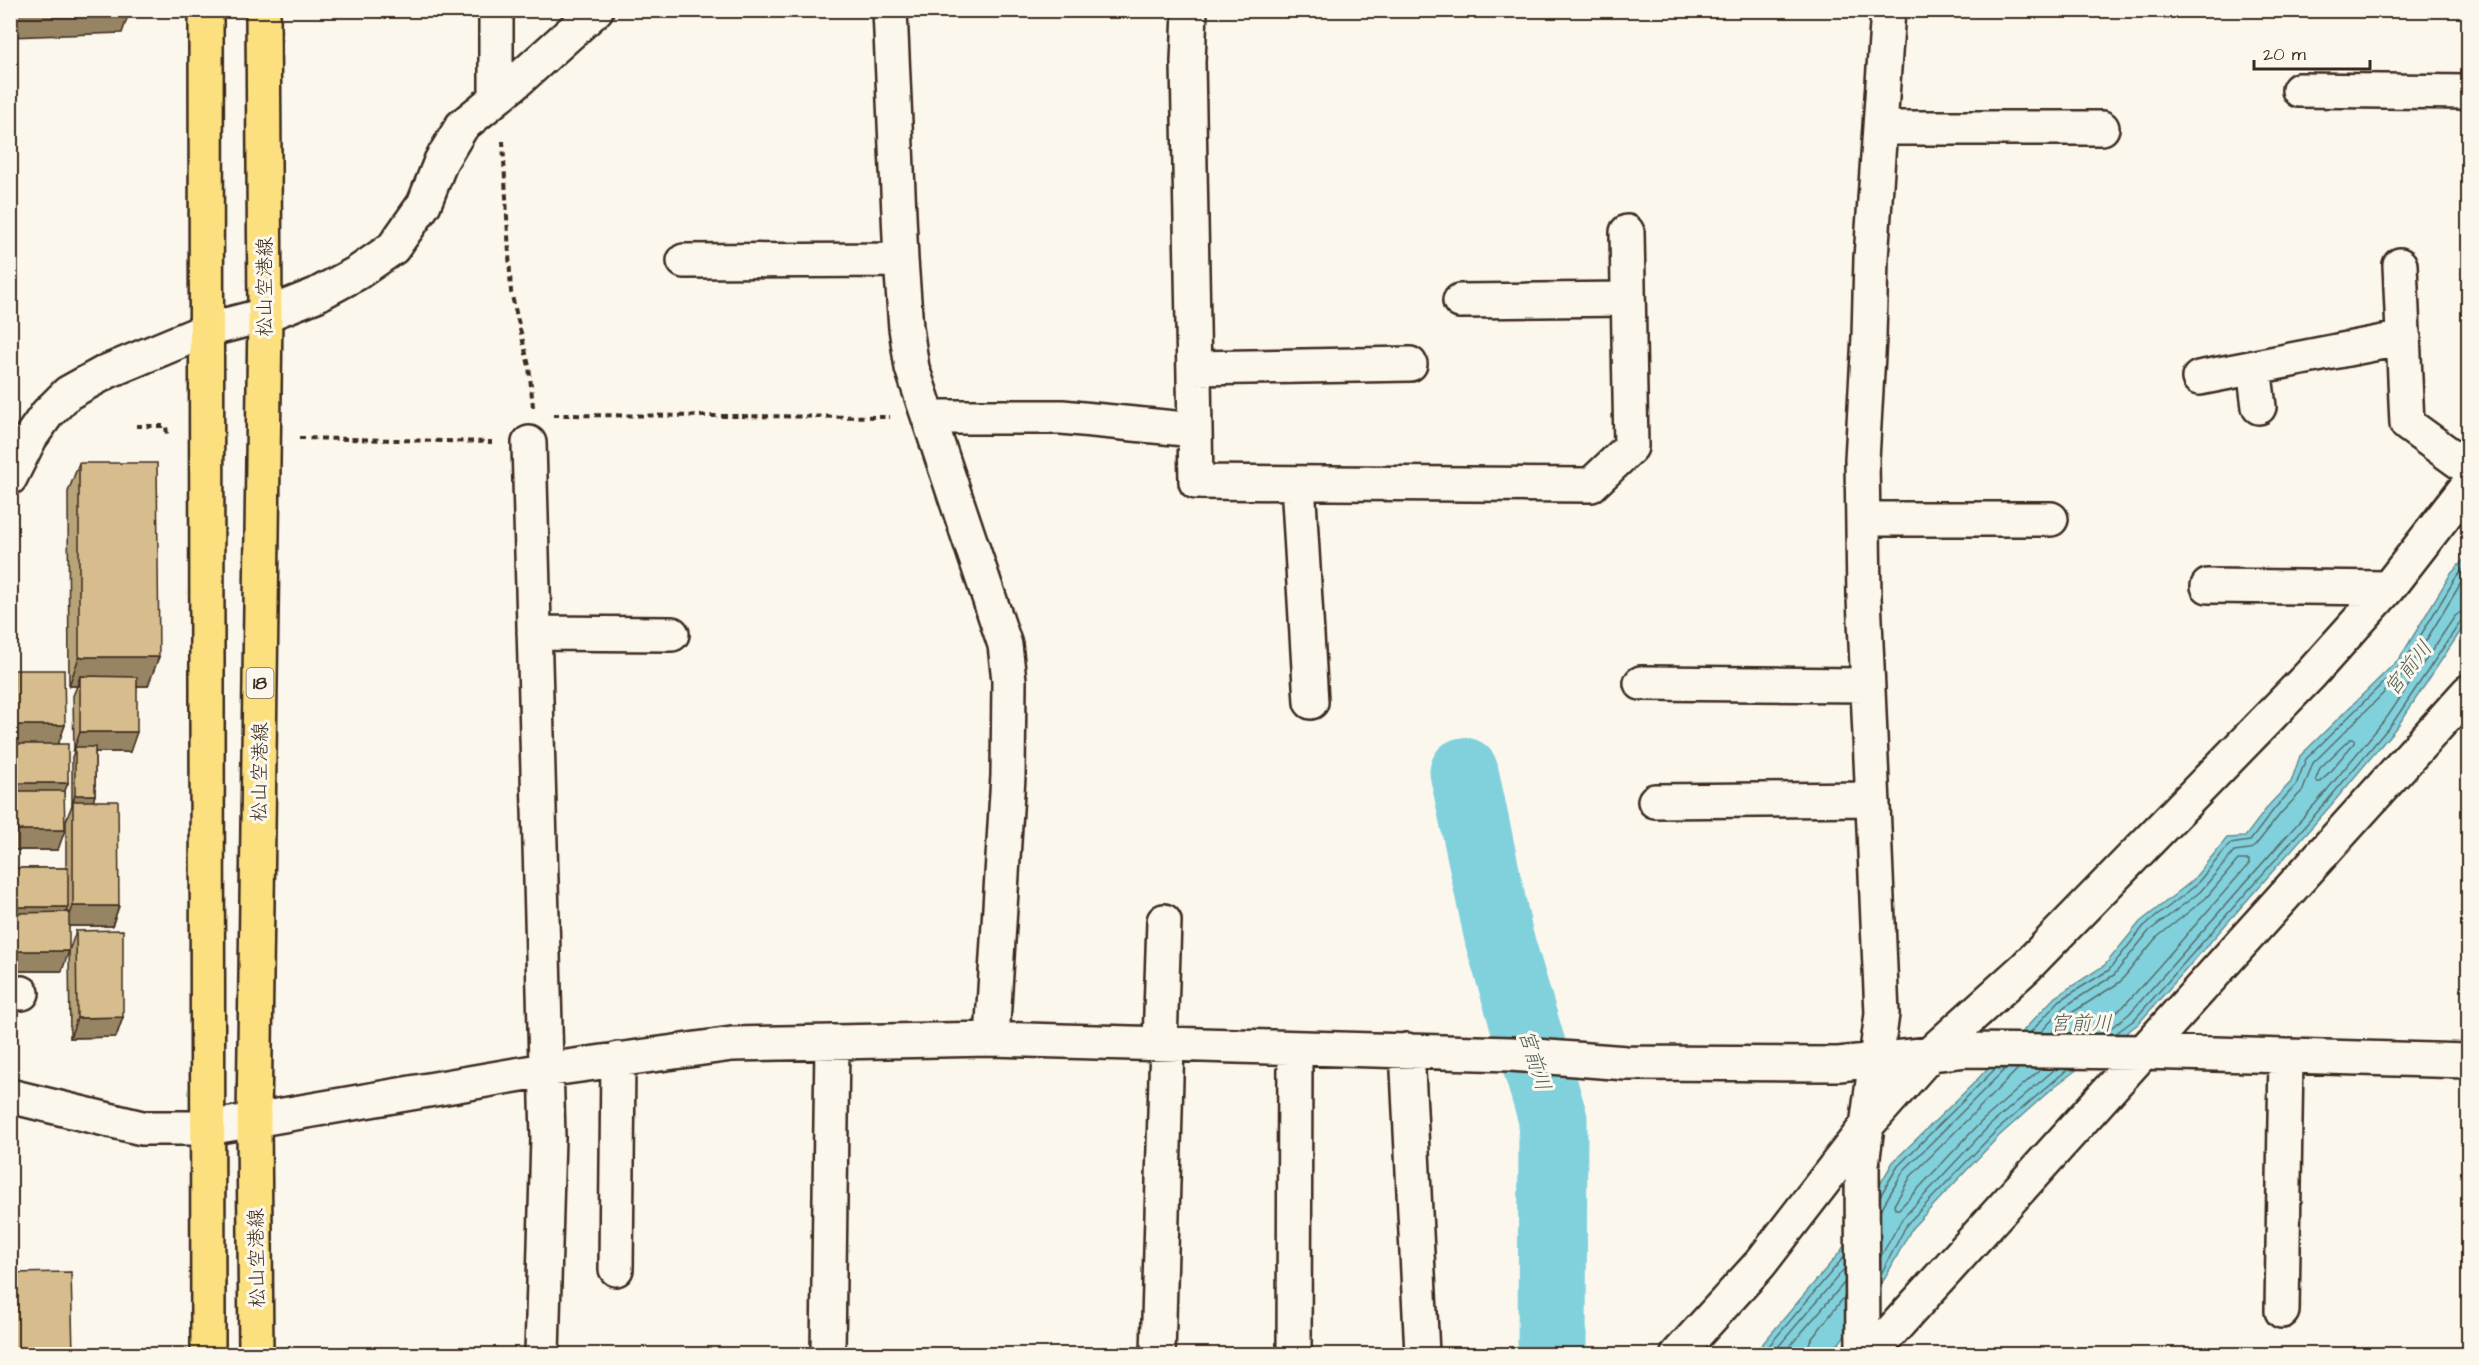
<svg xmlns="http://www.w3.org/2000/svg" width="2479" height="1365" viewBox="0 0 2479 1365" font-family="'Architects Daughter','Klee One',sans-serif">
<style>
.water{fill:#81d1dd;stroke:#658e91;stroke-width:1.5}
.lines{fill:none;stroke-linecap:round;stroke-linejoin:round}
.shore{stroke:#576d6a;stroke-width:1.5}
.river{stroke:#81d1dd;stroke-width:69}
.minor-casing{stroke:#3b2a1e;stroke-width:38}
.primary-casing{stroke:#3b2a1e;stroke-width:38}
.path{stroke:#3b2a1e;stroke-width:4;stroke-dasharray:6 4.5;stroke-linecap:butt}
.minor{stroke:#fbf7ec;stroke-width:33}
.primary{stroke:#fce080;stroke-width:33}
.wall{fill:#b9a379;stroke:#3b2a1e;stroke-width:1.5}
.shaded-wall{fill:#968463;stroke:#3b2a1e;stroke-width:1.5}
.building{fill:#d7bd8d;stroke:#3b2a1e;stroke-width:1.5}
.labels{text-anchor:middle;stroke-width:6;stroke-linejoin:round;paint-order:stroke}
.shield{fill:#fbf7ec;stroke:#75685c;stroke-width:1.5}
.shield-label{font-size:18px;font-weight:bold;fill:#3b2a1e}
.street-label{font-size:20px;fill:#3b2a1e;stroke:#fbf7ec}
.water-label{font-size:21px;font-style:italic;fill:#505c57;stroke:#fbf7ec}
</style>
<rect width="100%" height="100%" fill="#fbf7ec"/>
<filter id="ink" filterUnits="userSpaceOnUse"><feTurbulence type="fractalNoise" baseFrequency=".0167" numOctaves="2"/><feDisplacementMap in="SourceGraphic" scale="12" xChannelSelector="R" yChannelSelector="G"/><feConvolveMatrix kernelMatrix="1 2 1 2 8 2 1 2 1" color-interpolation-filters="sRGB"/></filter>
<g filter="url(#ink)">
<path class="water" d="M2468,555V620L2399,724L2332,804L2138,1024L2055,1086L1999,1136L1912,1228L1885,1278L1840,1342L1827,1354H1754L1841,1251L1893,1162L1972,1085L2055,997L2105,965L2140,922L2192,881L2227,838L2245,837L2270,804L2291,782L2300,756L2400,658L2450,575Z"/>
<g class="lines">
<path class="shore" d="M2350,739H2354V743L2321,782H2317L2316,779L2320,768Z
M2030,1033L2059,1001L2109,970L2144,926L2195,886L2230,844L2250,841L2275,808L2296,785L2306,759L2405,661L2455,579L2468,564
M2040,1033L2064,1007L2114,975L2149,931L2200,892L2234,852L2249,850L2255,846L2281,813L2303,790L2313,763L2410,667L2461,583L2468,575
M2052,1033L2070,1014L2120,982L2156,938L2206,898L2238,860H2249V864L2123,1007L2088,1033
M2103,1034L2129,1014L2322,796L2388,716L2455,616L2461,612L2468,610
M2115,1034L2134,1020L2327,801L2394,721L2461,621L2468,618
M2018,1069L1911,1176L1894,1205L1895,1209H1899L1983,1120L2041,1069
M1880,1196L1898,1166L1996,1068
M1880,1211L1904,1170L2006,1068
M1880,1258L1902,1219L1989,1126L2055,1069
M1881,1274L1907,1224L1995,1132L2068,1069
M1762,1354L1844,1257
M1772,1354L1845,1268
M1783,1354L1845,1282
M1807,1354L1810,1341L1845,1296"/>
<path class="river" d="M1464,772L1499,938L1553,1119L1552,1354"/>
<g class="minor-casing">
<path id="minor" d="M890,10L901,260L906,328L912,368L1005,645L1009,680L1008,776L992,1039
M1190,10L1188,62L1196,482L1591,485L1631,447L1627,232
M2299,90L2468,92
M496,98V10
M1880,128H2102
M684,261L901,260
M2400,265L2407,424L2468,468
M1460,301L1628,299
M2254,367L2259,407
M1194,368L1410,364
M2199,378L2404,338
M930,417H1062L1195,430
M529,443L548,1137L542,1354
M10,478L30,438L47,414L68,393L106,372L207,330L265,315L316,295L357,273L393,248L424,204L441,161L462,126L516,82L596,10
M1298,483L1311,702
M1863,519H2051
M2208,586L2388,588
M534,633L672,634
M1641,683L1867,685
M1655,801L1871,799
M10,993H22
M1160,1043L1164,921
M1407,1050L1422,1354
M10,1096L142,1128H208L545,1070L732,1044L992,1039L1511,1054L1626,1063L1839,1064L1966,1050L2142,1052L2468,1061
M616,1269L618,1059
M2282,1311L2286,1056
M828,1354L832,1042
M1158,1354L1167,1043
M1294,1354L1295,1048
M1678,1354L1760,1264L1868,1124L1932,1052L2026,967L2310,675L2388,588L2468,485
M1863,1354L1862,1164L1882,1014L1864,597L1862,459L1869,337L1871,258L1888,10
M1871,1354L2468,692"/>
</g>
<g class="primary-casing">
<path id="primary" d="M206,10L208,1354
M256,1354L254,1121L265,315L263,10"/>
</g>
<path class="path" d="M503,141L511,292L529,366L533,407
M553,415L890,417
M136,426H166L167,434
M299,438L492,442"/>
<use href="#minor" class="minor"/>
<use href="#primary" class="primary"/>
</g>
<path class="wall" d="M79,463L148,686H137L130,752H95V795L93,801L119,906L112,926H69L62,971H10V881L15,868H66V821L72,805V757L74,752L73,696L77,686H69L68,492Z
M14,670L65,725L58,744L68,783L64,792L58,850H10V756L15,745H10V681Z
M76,931L123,1017L116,1037L70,1038L69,951Z"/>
<path class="shaded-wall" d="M10,10H130L122,33L10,37Z
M79,657H159L148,686H80V676L77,686H69Z
M14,725H65L58,745H10V736Z
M80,732H137L130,752H75V747L73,752Z
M15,783H68L60,803L12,792Z
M75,795H95L92,805L73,801L72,805Z
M12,830H65L58,850H10V836Z
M73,906H119L112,926H66Z
M15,907H68L60,927L16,913L10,927V920Z
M16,951H69L62,971H10V967Z
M123,1017L116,1037L70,1038L77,1018Z"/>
<path class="building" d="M79,463H157L159,657H79Z
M14,670H64L65,725H14Z
M80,676L137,677V732H80Z
M15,744H68V783H15Z
M75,747H95V795H75Z
M12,791H64L65,830H12Z
M73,801H118L119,906H73Z
M15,868H68V907H15Z
M69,912V951H16V913Z
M123,930V1017L77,1018L76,931Z
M71,1272L73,1354H10V1273Z"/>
</g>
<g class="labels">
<rect class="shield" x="246.5" y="668" width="27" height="30" rx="4.5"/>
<g class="shield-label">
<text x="260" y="689">18</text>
</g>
<g class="street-label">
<text transform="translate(264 287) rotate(-90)" y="7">松山空港線</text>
<text transform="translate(259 772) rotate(-89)" y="7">松山空港線</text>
<text transform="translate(256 1258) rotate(-91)" y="7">松山空港線</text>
</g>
<g class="water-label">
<text transform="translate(2408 668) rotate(-52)" y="7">宮前川</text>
<text x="2081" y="1030">宮前川</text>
<text transform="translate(1535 1060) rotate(73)" y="7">宮前川</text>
</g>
</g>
<rect width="2479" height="1365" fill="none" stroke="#fbf7ec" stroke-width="36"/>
<rect x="18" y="18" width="2443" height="1329" fill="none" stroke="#3b2a1e" stroke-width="2" filter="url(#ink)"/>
<path d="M2254 60v9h116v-9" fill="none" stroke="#3b2a1e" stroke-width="3"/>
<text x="2263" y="60" font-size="18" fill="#3b2a1e" stroke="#fbf7ec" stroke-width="4.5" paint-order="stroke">20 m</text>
</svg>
